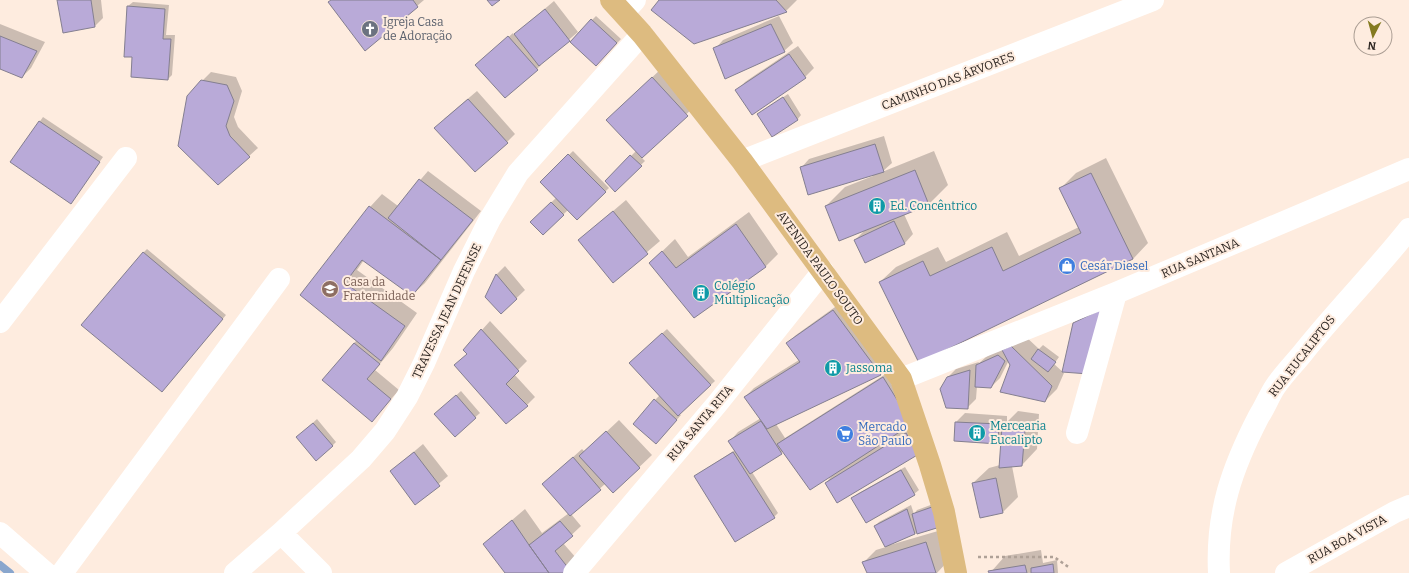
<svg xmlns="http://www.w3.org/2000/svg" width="1409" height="573" viewBox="0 0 1409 573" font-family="Bitter,serif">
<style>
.shadow{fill:#0003}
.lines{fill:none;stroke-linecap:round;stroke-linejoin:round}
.stream{stroke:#89a6cd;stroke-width:8}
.building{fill:#b9aad8;stroke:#847f90}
.path{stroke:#afa197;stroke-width:2.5;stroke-dasharray:3 3;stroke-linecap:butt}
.minor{stroke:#fff;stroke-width:22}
.major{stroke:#ddbb80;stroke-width:22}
.labels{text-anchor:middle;stroke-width:4;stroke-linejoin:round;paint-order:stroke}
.worship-label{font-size:12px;fill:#5b616d;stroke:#feecdf;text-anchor:start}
.street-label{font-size:12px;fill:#2d2622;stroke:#feecdf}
.culture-label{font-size:12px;fill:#0d838f;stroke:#feecdf;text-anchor:start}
.shop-label{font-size:12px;fill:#366cbe;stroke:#feecdf;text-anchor:start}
.education-label{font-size:12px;fill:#785e54;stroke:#feecdf;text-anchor:start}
</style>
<rect width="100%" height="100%" fill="#feecdf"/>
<path class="shadow" d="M58,0H101L103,18L95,26Z
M332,0H424L365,50Z
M660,0H797L786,11L694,43Z
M554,1L578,32L540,64L541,65L537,69L481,61L513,33L514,35Z
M133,2L169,5L166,35H175L172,75L168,79L133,56L128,6Z
M596,16L621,39L596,65L592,20Z
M779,16L793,43L784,51L715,49L723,40Z
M0,24L45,42L31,68L22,77L0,68Z
M798,46L814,68L805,77L752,113L737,91L745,82Z
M661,69L695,106L641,157L645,161L615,190L606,181L636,151L616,111Z
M211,72L236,77L242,91L234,117L238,127L258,148L218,184L202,81Z
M477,91L515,134L507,142L444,119Z
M788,94L801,115L797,120L758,114Z
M43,117L103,157L71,203L11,162Z
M884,136L892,163L882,172L934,151L948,185L928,205L904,214L913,234L905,243L865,262L855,240L866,229L826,206L845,187L873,176L872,175L801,168L809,159Z
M573,151L609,188L577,219L568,210L543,234L540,213L556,198L541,182Z
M1106,158L1148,243L1133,259L919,362L880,282L896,267L938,247L946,262L1007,232L1019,256L1079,227L1060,189L1076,173Z
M428,171L481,211L425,283L412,295L364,260L357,270L417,313L393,348L375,370L399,390L372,421L354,343L357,340L302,295L370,207L382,194L398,206Z
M626,200L660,241L613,281L579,240Z
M749,212L778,254L766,266L694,317L650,263L675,239L688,257Z
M147,249L226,315L166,387L143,253Z
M505,266L525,290L501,313L486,297L497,274Z
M842,302L889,365L881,374L776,424L785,438L892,370L931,441L826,483L833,474L784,451L752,472L778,513L774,517L695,476L735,450L730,441L738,432L761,418L745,397L754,388L799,360L788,343L796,335Z
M490,321L527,361L514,374L535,397L527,405L464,350Z
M667,329L715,381L679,414L681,415L660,439L655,400L660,395L634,359Z
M1023,334L1039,349L1043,345L1059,357L1054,364L1064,373L1057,389L1045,401L1009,360L1000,378L991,387L977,386L976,399L967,408L947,378L956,369L979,362L978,364L986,357Z
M461,391L480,413L455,435L440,410Z
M1018,411L1039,414L1037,449L1022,465L1012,466L1018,497L1003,512L981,517L973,483L989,468L1000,465L1002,439L998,443L955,441L956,422L965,413L1007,416V422Z
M317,419L336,442L332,446L302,433Z
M619,420L652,455L613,492L605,484L571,514L581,526L563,543L577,559L563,573H506L484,544L525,509L542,533L569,513L543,484L582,449L585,452Z
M423,444L448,476L416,503L391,471Z
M905,467L919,490L914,494L853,498L857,494Z
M936,503L915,534L890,544V545L938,531L948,561L937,573H868L864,562L876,550L886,547L875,526L879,522L911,505L914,514L917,510Z
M1041,550L1043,563L1057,560L1058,573H990L1005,556Z"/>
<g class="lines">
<path class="stream" d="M0,565L10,573"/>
</g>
<path class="building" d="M57,0H91L95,27L63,33Z
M331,0H413L418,7L365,51L328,2Z
M487,0H500L492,6Z
M659,0H776L787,12L694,44L651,10Z
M127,6L165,9L163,39H171L168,80L131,77L132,57H124Z
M545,9L570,41L539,66L514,34Z
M591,19L617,43L596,66L570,42Z
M771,24L785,52L725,79L713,48Z
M0,36L37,51L22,78L0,69Z
M508,36L538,70L505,98L475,65Z
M789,54L806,78L752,115L735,90Z
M652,77L688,116L642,158L606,120Z
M201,80L227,85L234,101L226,126L230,136L250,157L218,185L178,146L187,96Z
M783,97L798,120L772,137L757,114Z
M468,99L508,143L475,172L434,128Z
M39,121L100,162L71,204L10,162Z
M875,144L884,172L808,195L800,167Z
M568,154L606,192L577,220L540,182Z
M630,155L642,166L615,192L605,181Z
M915,170L929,205L839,241L825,206Z
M1091,173L1133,259L919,363L879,282L923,261L930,276L992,247L1003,271L1081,233L1059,188Z
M419,179L473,220L441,260L388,218Z
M551,202L564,215L543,235L530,222Z
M369,206L441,260L412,296L362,260L345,283L405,326L381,361L300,295Z
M613,211L648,254L613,283L578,240Z
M894,221L905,244L865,263L854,240Z
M736,224L766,267L694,318L649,263L662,251L676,268Z
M143,252L223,319L162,392L81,325Z
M496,274L517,299L501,314L485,297Z
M1102,309L1089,374L1062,372L1073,323Z
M833,310L881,375L767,429L744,397L800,362L786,343Z
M481,329L519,371L506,384L528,406L506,424L454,365L467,354L463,350Z
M662,333L711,385L678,416L629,363Z
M354,343L380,364L367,379L391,399L372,422L322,380Z
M1011,346L1052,386L1045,402L1000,392L1010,365L1002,350Z
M1038,349L1056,362L1048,372L1031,359Z
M998,355L1005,361L991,388L975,387L976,365Z
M970,370L968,409L946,408L940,389L947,377Z
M883,377L912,424L810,490L777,444Z
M456,395L476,418L455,437L434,414Z
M654,399L677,420L656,444L633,424Z
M761,421L782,454L750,474L728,441Z
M955,422L999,424L998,444L954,441Z
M313,423L333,446L316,461L296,437Z
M1002,426L1025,430L1022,466L999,468Z
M606,431L640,468L613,493L579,456Z
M906,433L919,454L837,503L825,483Z
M414,452L440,486L415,505L390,471Z
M733,452L775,518L735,542L694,476Z
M573,457L601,490L570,516L542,484Z
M901,470L915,495L866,523L851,498Z
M996,478L1003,513L980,518L972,483Z
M932,507L940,527L917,534L912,514Z
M907,509L915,534L885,547L874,526Z
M512,520L529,545L549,573H505L483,544Z
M560,521L573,536L555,551L569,569L564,573H549L529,545Z
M926,542L936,573H867L862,562Z
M1053,564L1054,573H1031V568Z
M1025,565L1027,573H989L988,571Z"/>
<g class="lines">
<path class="path" d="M978,557H1054L1070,568"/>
<path class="minor" d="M623,13L635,0
M742,161L1153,0
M0,322L126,158
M901,379L1116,293L1409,169
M1077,433L1116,293
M0,533L46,573
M281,533L321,573
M62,573L279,279
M235,573L281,533L361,459L385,431L407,397L424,363L464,271L490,219L518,173L642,34
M574,573L717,404L823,271
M1219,573C1216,513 1232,468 1259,416C1265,407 1269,396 1275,387C1283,375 1293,365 1302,354C1336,311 1375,272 1409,229
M1286,573L1395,512L1409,506"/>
<path class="major" d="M611,0L642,34L742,161L901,379L930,465L944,512L956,573"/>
</g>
<defs>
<g id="church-disc" transform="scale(0.9)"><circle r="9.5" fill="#6b7280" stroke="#feecdf"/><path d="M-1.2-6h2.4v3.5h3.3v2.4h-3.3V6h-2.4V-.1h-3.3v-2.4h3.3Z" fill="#fff"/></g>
<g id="building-disc" transform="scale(0.9)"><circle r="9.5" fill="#0f9aa8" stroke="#feecdf"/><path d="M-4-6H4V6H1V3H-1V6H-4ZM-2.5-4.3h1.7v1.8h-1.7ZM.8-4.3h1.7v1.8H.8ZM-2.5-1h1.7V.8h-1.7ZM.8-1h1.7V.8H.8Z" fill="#fff"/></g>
<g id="shop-disc" transform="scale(0.9)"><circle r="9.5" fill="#3f7fe0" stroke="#feecdf"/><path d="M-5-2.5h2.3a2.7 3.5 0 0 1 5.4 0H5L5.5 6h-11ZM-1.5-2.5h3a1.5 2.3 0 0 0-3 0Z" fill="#fff"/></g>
<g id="school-disc" transform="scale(0.9)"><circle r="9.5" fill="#8d6e63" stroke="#feecdf"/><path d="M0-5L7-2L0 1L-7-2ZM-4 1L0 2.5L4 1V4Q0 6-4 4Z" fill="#fff"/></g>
<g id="supermarket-disc" transform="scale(0.9)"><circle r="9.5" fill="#3f7fe0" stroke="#feecdf"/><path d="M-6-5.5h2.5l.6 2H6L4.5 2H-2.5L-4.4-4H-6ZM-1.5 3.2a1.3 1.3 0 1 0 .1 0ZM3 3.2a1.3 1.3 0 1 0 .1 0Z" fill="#fff"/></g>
</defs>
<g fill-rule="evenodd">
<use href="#church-disc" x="370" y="29"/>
<use href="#building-disc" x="877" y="206"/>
<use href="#shop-disc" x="1067" y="266"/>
<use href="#school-disc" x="330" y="289"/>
<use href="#building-disc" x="701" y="293"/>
<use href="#building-disc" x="833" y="368"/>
<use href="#building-disc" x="977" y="433"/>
<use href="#supermarket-disc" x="845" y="434"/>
</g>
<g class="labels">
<g class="worship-label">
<text x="383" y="26">Igreja Casa<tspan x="383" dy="14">de Adoração</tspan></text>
</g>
<g class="street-label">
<text transform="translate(948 81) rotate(-21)" y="4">CAMINHO DAS ÁRVORES</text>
<text transform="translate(1200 258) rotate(-23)" y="4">RUA SANTANA</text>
<text transform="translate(820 268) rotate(54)" y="4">AVENIDA PAULO SOUTO</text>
<text transform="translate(447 311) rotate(-65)" y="4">TRAVESSA JEAN DEFENSE</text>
<text transform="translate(1302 356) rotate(-52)" y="4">RUA EUCALIPTOS</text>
<text transform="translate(700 423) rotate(-50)" y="4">RUA SANTA RITA</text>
<text transform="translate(1347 539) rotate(-29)" y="4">RUA BOA VISTA</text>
</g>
<g class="culture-label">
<text x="890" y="210">Ed. Concêntrico</text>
<text x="714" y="290">Colégio<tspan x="714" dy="14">Multiplicação</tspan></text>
<text x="846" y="372">Jassoma</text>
<text x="990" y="430">Mercearia<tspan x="990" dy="14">Eucalipto</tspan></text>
</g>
<g class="shop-label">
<text x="1080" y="270">Cesár Diesel</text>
<text x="858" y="431">Mercado<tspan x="858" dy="14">São Paulo</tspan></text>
</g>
<g class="education-label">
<text x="343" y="286">Casa da<tspan x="343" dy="14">Fraternidade</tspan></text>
</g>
</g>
<g transform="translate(1373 36) rotate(186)"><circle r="19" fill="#feecdf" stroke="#aa9d93"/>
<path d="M0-3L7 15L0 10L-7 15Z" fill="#847a20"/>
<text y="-6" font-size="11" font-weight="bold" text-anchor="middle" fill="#2d2622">N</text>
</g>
</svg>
